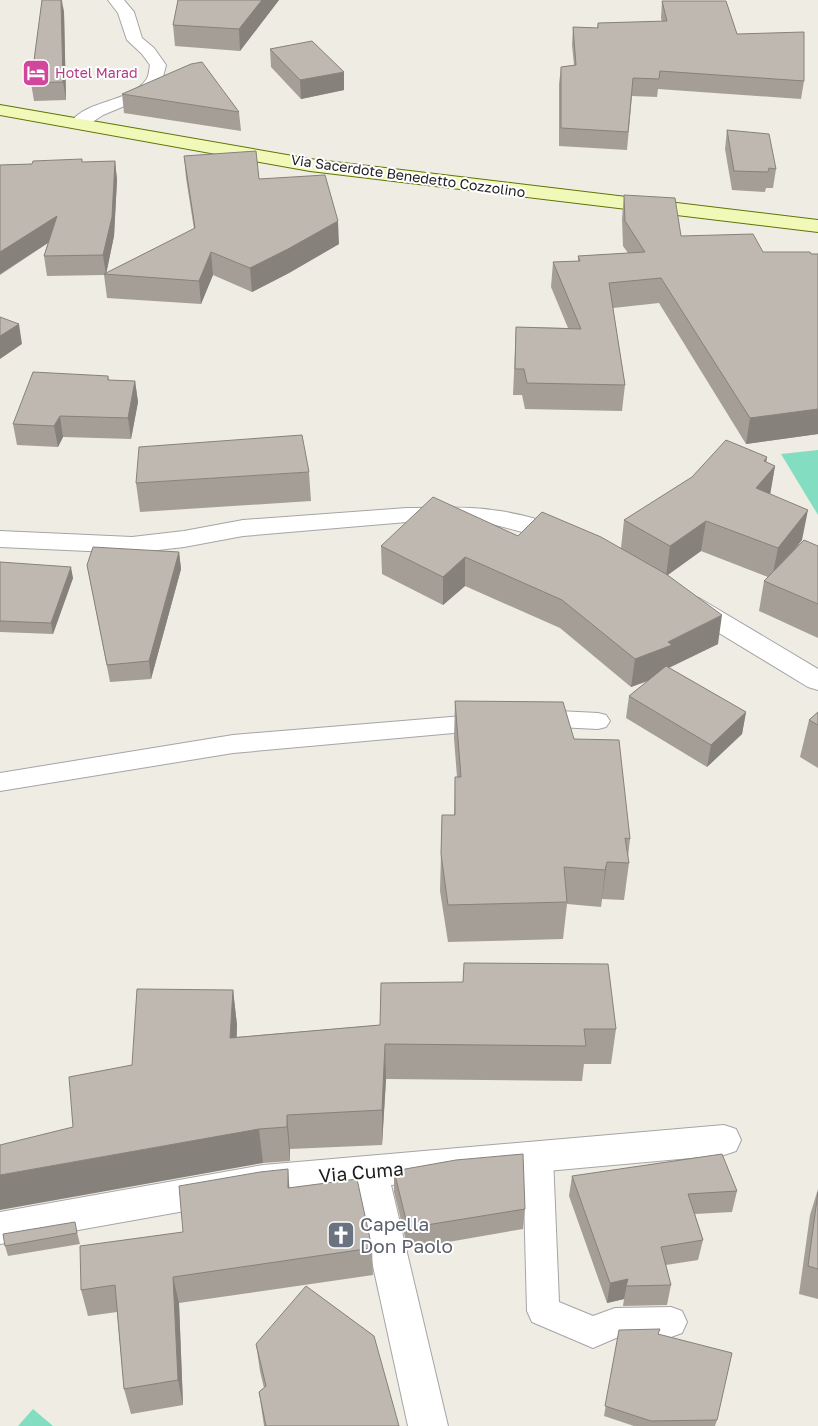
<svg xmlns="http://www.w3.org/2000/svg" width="818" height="1426" viewBox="0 0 818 1426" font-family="'Golos Text',sans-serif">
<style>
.pitch{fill:#83ddc0}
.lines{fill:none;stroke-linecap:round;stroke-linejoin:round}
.service-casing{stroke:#a5a5a5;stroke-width:2}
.minor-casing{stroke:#a5a5a5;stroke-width:2}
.secondary-casing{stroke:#607406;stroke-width:2}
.service{fill:#fff;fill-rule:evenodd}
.minor{fill:#fff;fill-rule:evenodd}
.secondary{fill:#f1f9b8;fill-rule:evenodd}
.wall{fill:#a49e97}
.shaded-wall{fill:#86817b}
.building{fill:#bfb8b0;stroke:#86817b}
.labels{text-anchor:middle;stroke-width:4;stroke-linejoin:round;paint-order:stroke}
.far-hotel-label{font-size:14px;fill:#b23c85;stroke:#fff;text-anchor:start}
.far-street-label{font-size:14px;fill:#1e1e1e;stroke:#fff}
.near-street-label{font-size:19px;fill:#1e1e1e;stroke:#fff}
.near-worship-label{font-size:19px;fill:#5b616d;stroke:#fff;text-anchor:start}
</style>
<rect width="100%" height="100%" fill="#efece4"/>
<path class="pitch" d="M818,450V515L781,454Z
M33,1409L53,1426H18Z"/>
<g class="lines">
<g class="service-casing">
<path id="service" d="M538,710L598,713L606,715L610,721L606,727L598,729L538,726L530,724L526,718L530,712Z
M487,714L495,716L499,722L495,728L487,730L233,753L0,791V773L233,735Z
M538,1144L549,1148L553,1157L559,1302L593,1316L615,1308L671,1307L682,1311L687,1322L682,1333L671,1337L616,1338L593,1348L532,1322L527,1311L523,1157L527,1148Z"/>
</g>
<g class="minor-casing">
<path id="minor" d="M108,0H124L134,12L142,38L154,48L166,65L162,81L154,91L146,97L103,115L85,127L79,128L73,127L70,123C87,99 129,103 146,80C149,76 149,70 150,65L142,54L127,40L118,13Z
M407,508C435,508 465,506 492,510C511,512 565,523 575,538L572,543L563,546L530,534L492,524L407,522L243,536L184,547L132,553L0,547V531L132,537L184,531L243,520Z
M690,596L699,598L818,669V690L808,687L681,610L677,604L681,598Z
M724,1125L736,1129L741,1140L736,1151L724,1155L391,1185L448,1426H408L356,1188L263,1197L0,1244V1212L263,1165Z"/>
</g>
<g class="secondary-casing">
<path id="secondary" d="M0,105L310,159L818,220V232L310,171L0,115Z"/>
</g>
<use href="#service" class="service"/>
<use href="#minor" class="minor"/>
<use href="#secondary" class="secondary"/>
</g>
<path class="wall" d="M42,0H62L64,12L66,100L34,101L31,83Z
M178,0H279L240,51L175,46L173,25Z
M662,1L737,34L804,81L801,99L658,89L657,97L632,96L627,150L559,146V84L561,67L574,65L572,45L573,27L597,28L598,23L662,22L661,18Z
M270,49L344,90L301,99L271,67Z
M122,94L239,112L241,131L124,113Z
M727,130L776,169L773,188H766L765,192L732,190L725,149Z
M184,156L259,179L339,244L289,273L252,292L213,275L201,304L107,298L104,275L47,276L44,256L48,243L0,275V165L115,161L117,180L114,236L106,273L194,229L186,178Z
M624,195L681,236L763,252L818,254V434L746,444L659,303L613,308L625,385L622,411L525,409L522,395H513L516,327L568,328L551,287L553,262L578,261V256L628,253L623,246L622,219Z
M108,376L109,380L135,381L138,402L131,439L63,437L58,447L17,445L13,424Z
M767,457L766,462L775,466L770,494L802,540L795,549L818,546V638L759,611L764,581L768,577L701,551L668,575L718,644L669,668L746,712L742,734L707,767L626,718L629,696L648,681L631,687L560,628L465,586L443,605L382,574L381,546L518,536L621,548L624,520Z
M309,472L311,501L140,512L136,483Z
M179,552L181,569L151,679L110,682L87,565Z
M0,562L73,578L53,634L0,632Z
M455,701L574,739L630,839L628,857L629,863L624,900L602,899L601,907L567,904L563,939L448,942L440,891L442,815H454L455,777H457L454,738Z
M818,712V768L800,757L809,720Z
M233,990L237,1025V1037L380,1025L616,1029L611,1064H584L582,1081L386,1079L382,1145L290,1149V1161L263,1163L73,1127L132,1065Z
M394,1171L525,1209L523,1229L408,1249L394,1192Z
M572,1176L737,1191L732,1212L695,1214L703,1240L698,1260L666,1265L671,1285L667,1305L623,1306L624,1299L607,1303L569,1196Z
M290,1188L372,1248L373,1275L179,1303L183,1405L131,1414L124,1389L117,1312L88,1316L81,1290L183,1232Z
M818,1189V1299L799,1294L810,1215Z
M77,1232L80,1244L8,1256L5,1246Z
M619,1330L659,1334L717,1420L715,1426H634L604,1416Z
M256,1344L399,1426H264L259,1392L264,1388L260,1371Z"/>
<path class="shaded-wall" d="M61,0L64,12L66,100L63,82Z
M262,0H279L240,51L239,29Z
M344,72V90L301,99L300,80Z
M115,161L117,180L114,236L106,275L103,255Z
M57,216L60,235L0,274V252Z
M338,221L339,244L289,273L252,292L250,268Z
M211,252L213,275L201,304L199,281Z
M19,324L22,344L0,359V336Z
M135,381L138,402L131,439L128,418Z
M818,409V434L746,444L750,418Z
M60,416L63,437L58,447L54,426Z
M767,457L763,480L775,466L770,495L756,488L764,461Z
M808,510L802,540L772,578L778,548Z
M706,521L701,551L666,576L670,546Z
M179,552L181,569L151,679L149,661Z
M465,557V586L443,605V577Z
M71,567L73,578L53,634L51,623Z
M722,615L718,644L668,668V673L631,687L635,659Z
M746,712L742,734L707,767L711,745Z
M607,862L602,899L601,907L605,870Z
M233,990L237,1025L234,1073L230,1038Z
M385,1044L386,1079L382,1145V1110Z
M287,1115L290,1149V1161L287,1127Z
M259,1129L263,1163L0,1210V1175Z
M288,1169L290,1196L288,1188Z
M173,1277L179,1303L183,1405L178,1380Z
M628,1279L624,1299L607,1303L610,1283Z"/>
<path class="building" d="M42,0H61L63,82L31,83Z
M178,0H262L239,29L173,25Z
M662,1H726L737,34L804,32V81L660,71L659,79L633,78L628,132L561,128V67L576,65L573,27L598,28V23L667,21Z
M312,41L344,72L300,80L270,49Z
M202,62L239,112L122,94L191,64Z
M727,130L769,134L776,169L769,168L768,172L734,171Z
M256,151L259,179L325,175L338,221L288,249L250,268L211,252L199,281L104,274L195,228L184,156Z
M82,159V162L115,161L112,217L103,255L44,256L57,216L0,252V165L32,164L33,161Z
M624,195L675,198L681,236L753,234L763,252H810L811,254H818V409L750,418L661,278L609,283L625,385L527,383L524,369H515L516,327L581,329L553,262L580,261L578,256L645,252L625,221Z
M0,317L19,324L0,336Z
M33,372L108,376V380L135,381L128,418L60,416L54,426L13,424Z
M302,435L309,472L136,483L139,447Z
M726,440L767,457L764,461L775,466L756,488L808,510L778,548L706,521L670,546L624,520L692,477Z
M433,497L518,536L542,512L601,537L666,574L722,615L668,642L672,645L635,659L562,600L465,557L443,577L381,546Z
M804,540L818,546V604L764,581Z
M93,547L179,552L149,661L107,665L87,565Z
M0,562L71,567L51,623L0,621Z
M666,666L746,712L711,745L629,696Z
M455,701L563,702L574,739L619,740L630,839L625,838L629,863L607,862L605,870L564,867L567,902L448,905L441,854L442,815H455V777H461Z
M818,712V725L809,720Z
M464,963L608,964L616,1029H584L586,1046L385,1044L382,1110L287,1115V1127L259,1129L0,1175V1145L73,1127L69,1077L132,1065L137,989L233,990L230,1038L380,1025L381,983L463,982Z
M523,1154L525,1209L408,1228L394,1171L456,1160Z
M722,1154L737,1191L688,1194L703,1240L661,1247L671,1285L626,1286L628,1279L610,1283L572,1176Z
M288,1169V1188L357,1179L372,1248L173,1277L178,1380L124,1389L115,1285L81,1290L80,1246L183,1232L179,1186L260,1172Z
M818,1192V1269L808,1266Z
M75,1222L77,1233L5,1246L3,1234Z
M306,1286L374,1336L399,1426H266L259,1392L266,1386L256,1344Z
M660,1329L658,1334L732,1353L717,1420L651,1421L605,1406L619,1330Z"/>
<defs>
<g id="hotel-square" transform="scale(1.4375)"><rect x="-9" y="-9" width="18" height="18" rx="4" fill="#d1479c" stroke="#fff"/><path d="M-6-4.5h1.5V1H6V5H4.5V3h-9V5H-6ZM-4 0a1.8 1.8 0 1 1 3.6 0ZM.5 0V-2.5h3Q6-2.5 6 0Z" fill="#fff"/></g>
<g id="church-square" transform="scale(1.4375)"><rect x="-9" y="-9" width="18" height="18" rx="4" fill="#6b7280" stroke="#fff"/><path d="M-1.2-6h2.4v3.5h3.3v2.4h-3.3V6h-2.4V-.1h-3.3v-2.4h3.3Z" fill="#fff"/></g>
</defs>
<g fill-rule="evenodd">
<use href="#hotel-square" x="36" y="73"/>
<use href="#church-square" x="341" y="1235"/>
</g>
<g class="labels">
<g class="far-hotel-label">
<text x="55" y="78">Hotel Marad</text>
</g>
<g class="far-street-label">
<text transform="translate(408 176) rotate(8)" y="5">Via Sacerdote Benedetto Cozzolino</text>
</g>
<g class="near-street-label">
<text transform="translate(361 1172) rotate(-5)" y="7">Via Cuma</text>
</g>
<g class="near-worship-label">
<text x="360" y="1231">Capella<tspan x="360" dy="22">Don Paolo</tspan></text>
</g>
</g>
</svg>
